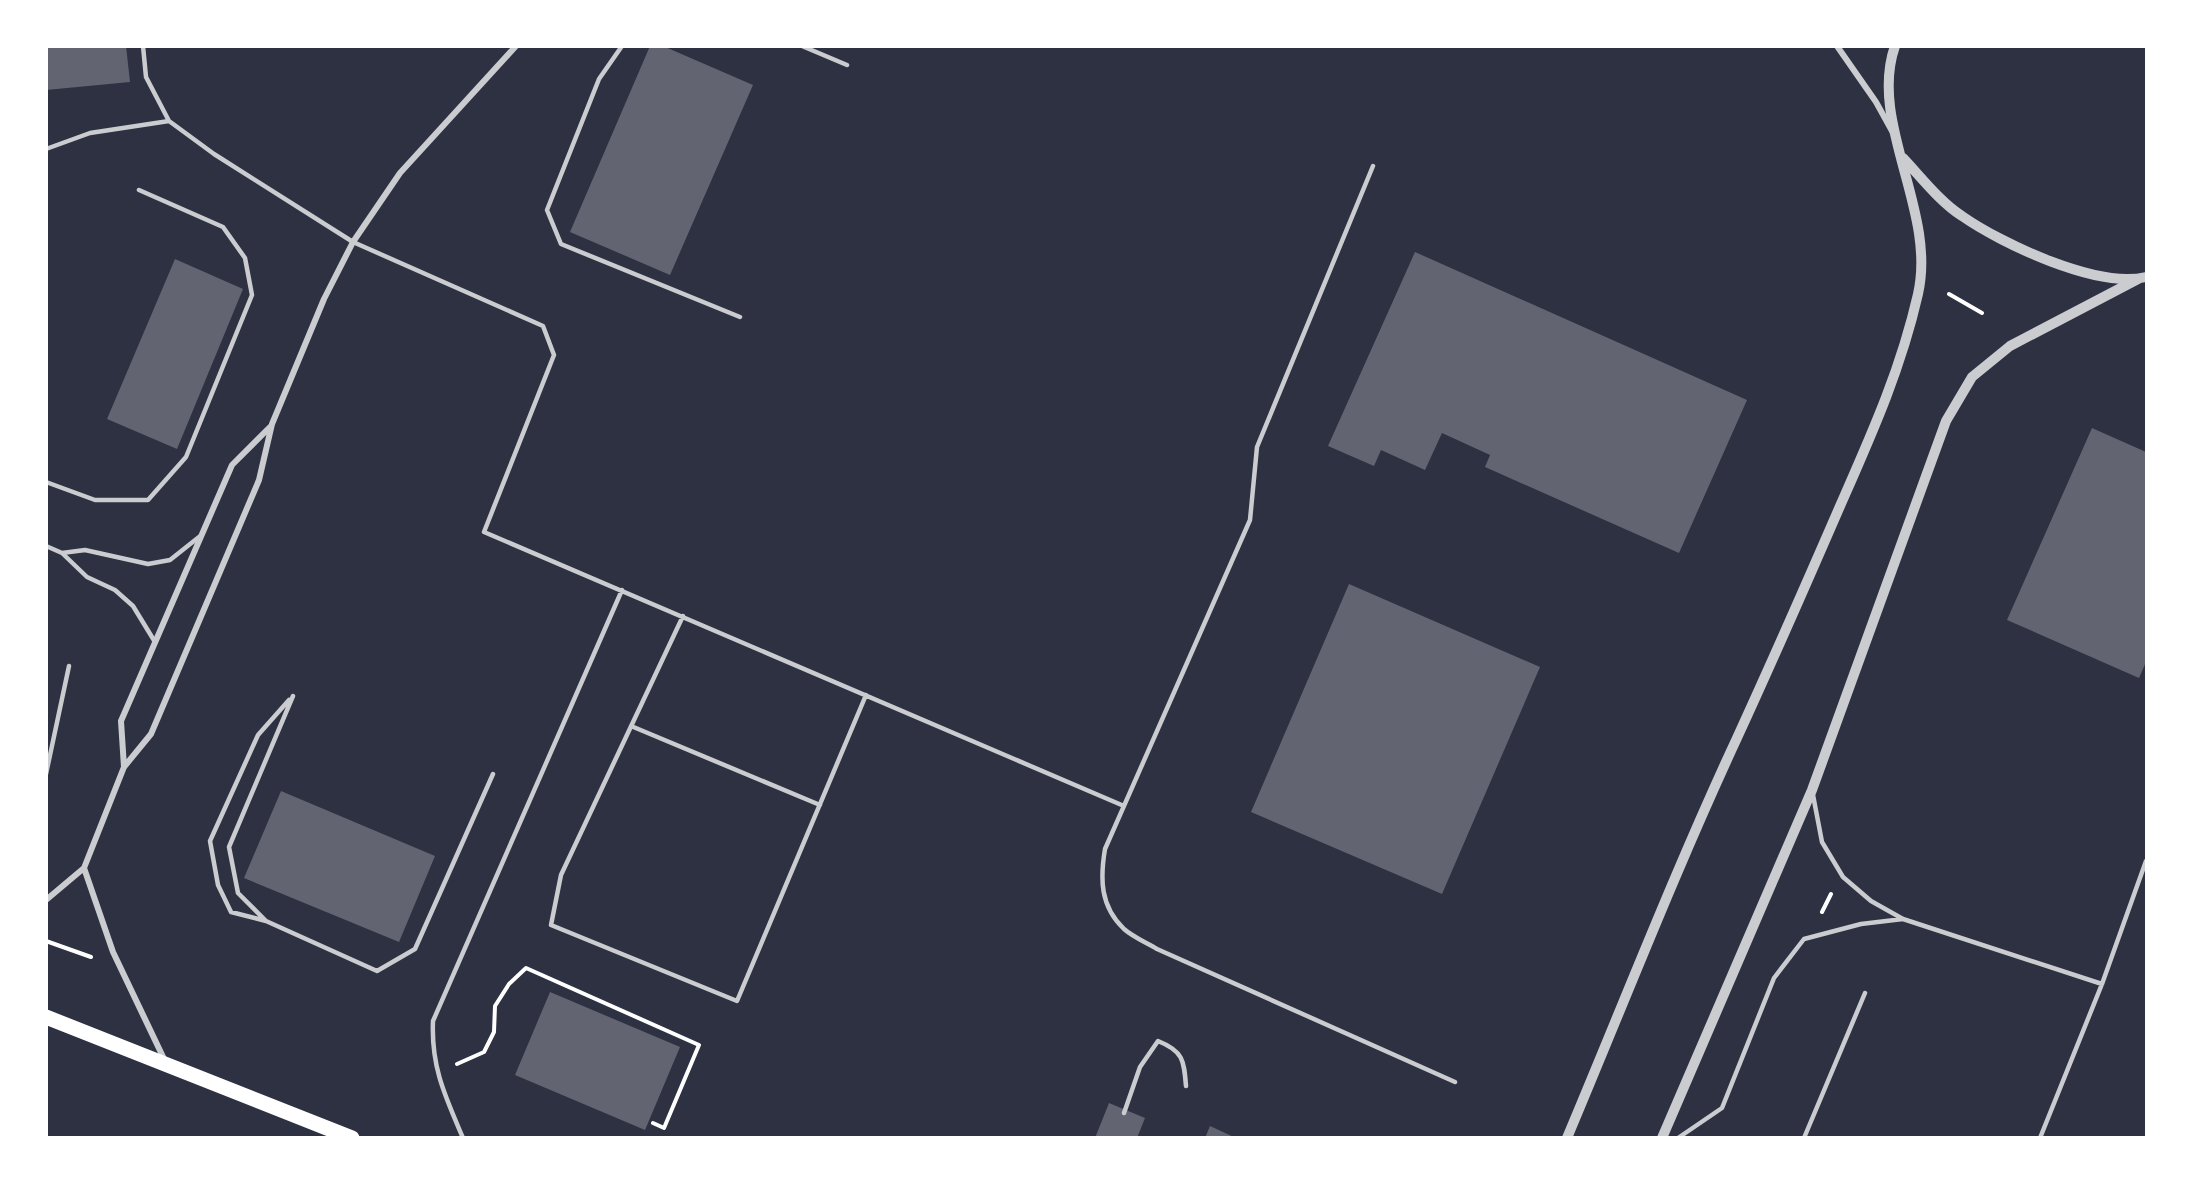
<svg xmlns="http://www.w3.org/2000/svg" width="2193" height="1184" viewBox="0 0 2193 1184" font-family="'Alegreya Sans',sans-serif">
<style>
.building{fill:#626471}
.lines{fill:none;stroke-linecap:round;stroke-linejoin:round}
.path{stroke:#fff;stroke-width:4}
.service{stroke:#caccd0;stroke-width:4.5}
.minor{stroke:#caccd0;stroke-width:6}
.tertiary{stroke:#caccd0;stroke-width:10}
.primary{stroke:#fff;stroke-width:15}
</style>
<rect width="100%" height="100%" fill="#2d3142"/>
<path class="building" d="M46,46H126L130,82L46,90Z
M650,46H663L753,85L670,275L570,232Z
M1415,252L1747,400L1679,553L1485,467L1490,455L1442,433L1425,470L1381,450L1374,466L1328,446Z
M175,259L243,289L177,449L107,419Z
M2092,428L2146,452V662L2139,678L2007,620Z
M1349,584L1540,667L1442,894L1251,812Z
M281,791L435,856L399,942L244,878Z
M550,992L680,1047L645,1130L515,1075Z
M1109,1103L1145,1118L1137,1138H1095Z
M1210,1126L1236,1138H1205Z"/>
<g class="lines">
<path class="path" d="M1949,294L1982,313
M1822,912L1831,894
M46,941L91,957
M457,1064L484,1052L494,1032L495,1006L509,984L526,968L699,1045L664,1128L653,1123"/>
<path class="service" d="M143,46L146,77L169,121L214,154L353,242L543,326L554,355L484,532L1124,806
M622,46L599,79L547,210L561,244L740,317
M802,46L847,65
M46,149L90,133L169,121
M1373,166L1257,447L1250,520L1105,849C1100,879 1100,906 1124,929C1133,937 1147,943 1157,949L1455,1082
M46,482L95,500H148L186,457L252,295L245,258L223,227L139,190
M46,546L62,553L87,577L115,590L133,606L155,642
M62,553L85,550L148,564L170,560L199,537
M683,616L561,875L551,925L737,1001L866,695
M293,696L229,847L238,893L266,921L377,971L415,949L493,774
M631,726L820,805
M46,774L69,666
M1813,795L1822,842L1843,877L1871,901L1903,919L2102,984
M266,921L231,912L218,885L210,841L258,735L289,700
M1124,1113L1140,1067L1158,1041C1183,1051 1184,1060 1186,1086
M463,1138C445,1096 431,1067 433,1021L622,590
M1678,1138L1722,1108L1774,978L1804,939L1861,924L1903,919
M1804,1138L1865,993
M2040,1138L2102,984L2146,861"/>
<path class="minor" d="M1837,46L1876,102L1892,131
M124,767L121,721L232,465L271,426
M84,868L113,952L165,1061
M46,900L84,868L124,767L151,734L259,480L272,424L324,299L353,242L400,173L516,46"/>
<path class="tertiary" d="M1903,158C1921,177 1940,202 1962,216C2002,244 2098,289 2146,277
M1567,1138C1623,1005 1676,869 1737,738C1771,664 1804,589 1837,513C1869,440 1900,373 1918,294C1937,211 1868,123 1895,46
M1662,1138L1812,790L1946,421L1972,377L2010,346L2138,279"/>
<path class="primary" d="M46,1017L352,1138"/>
</g>
<rect width="2193" height="1184" fill="none" stroke="#ffffff" stroke-width="96"/>
</svg>
